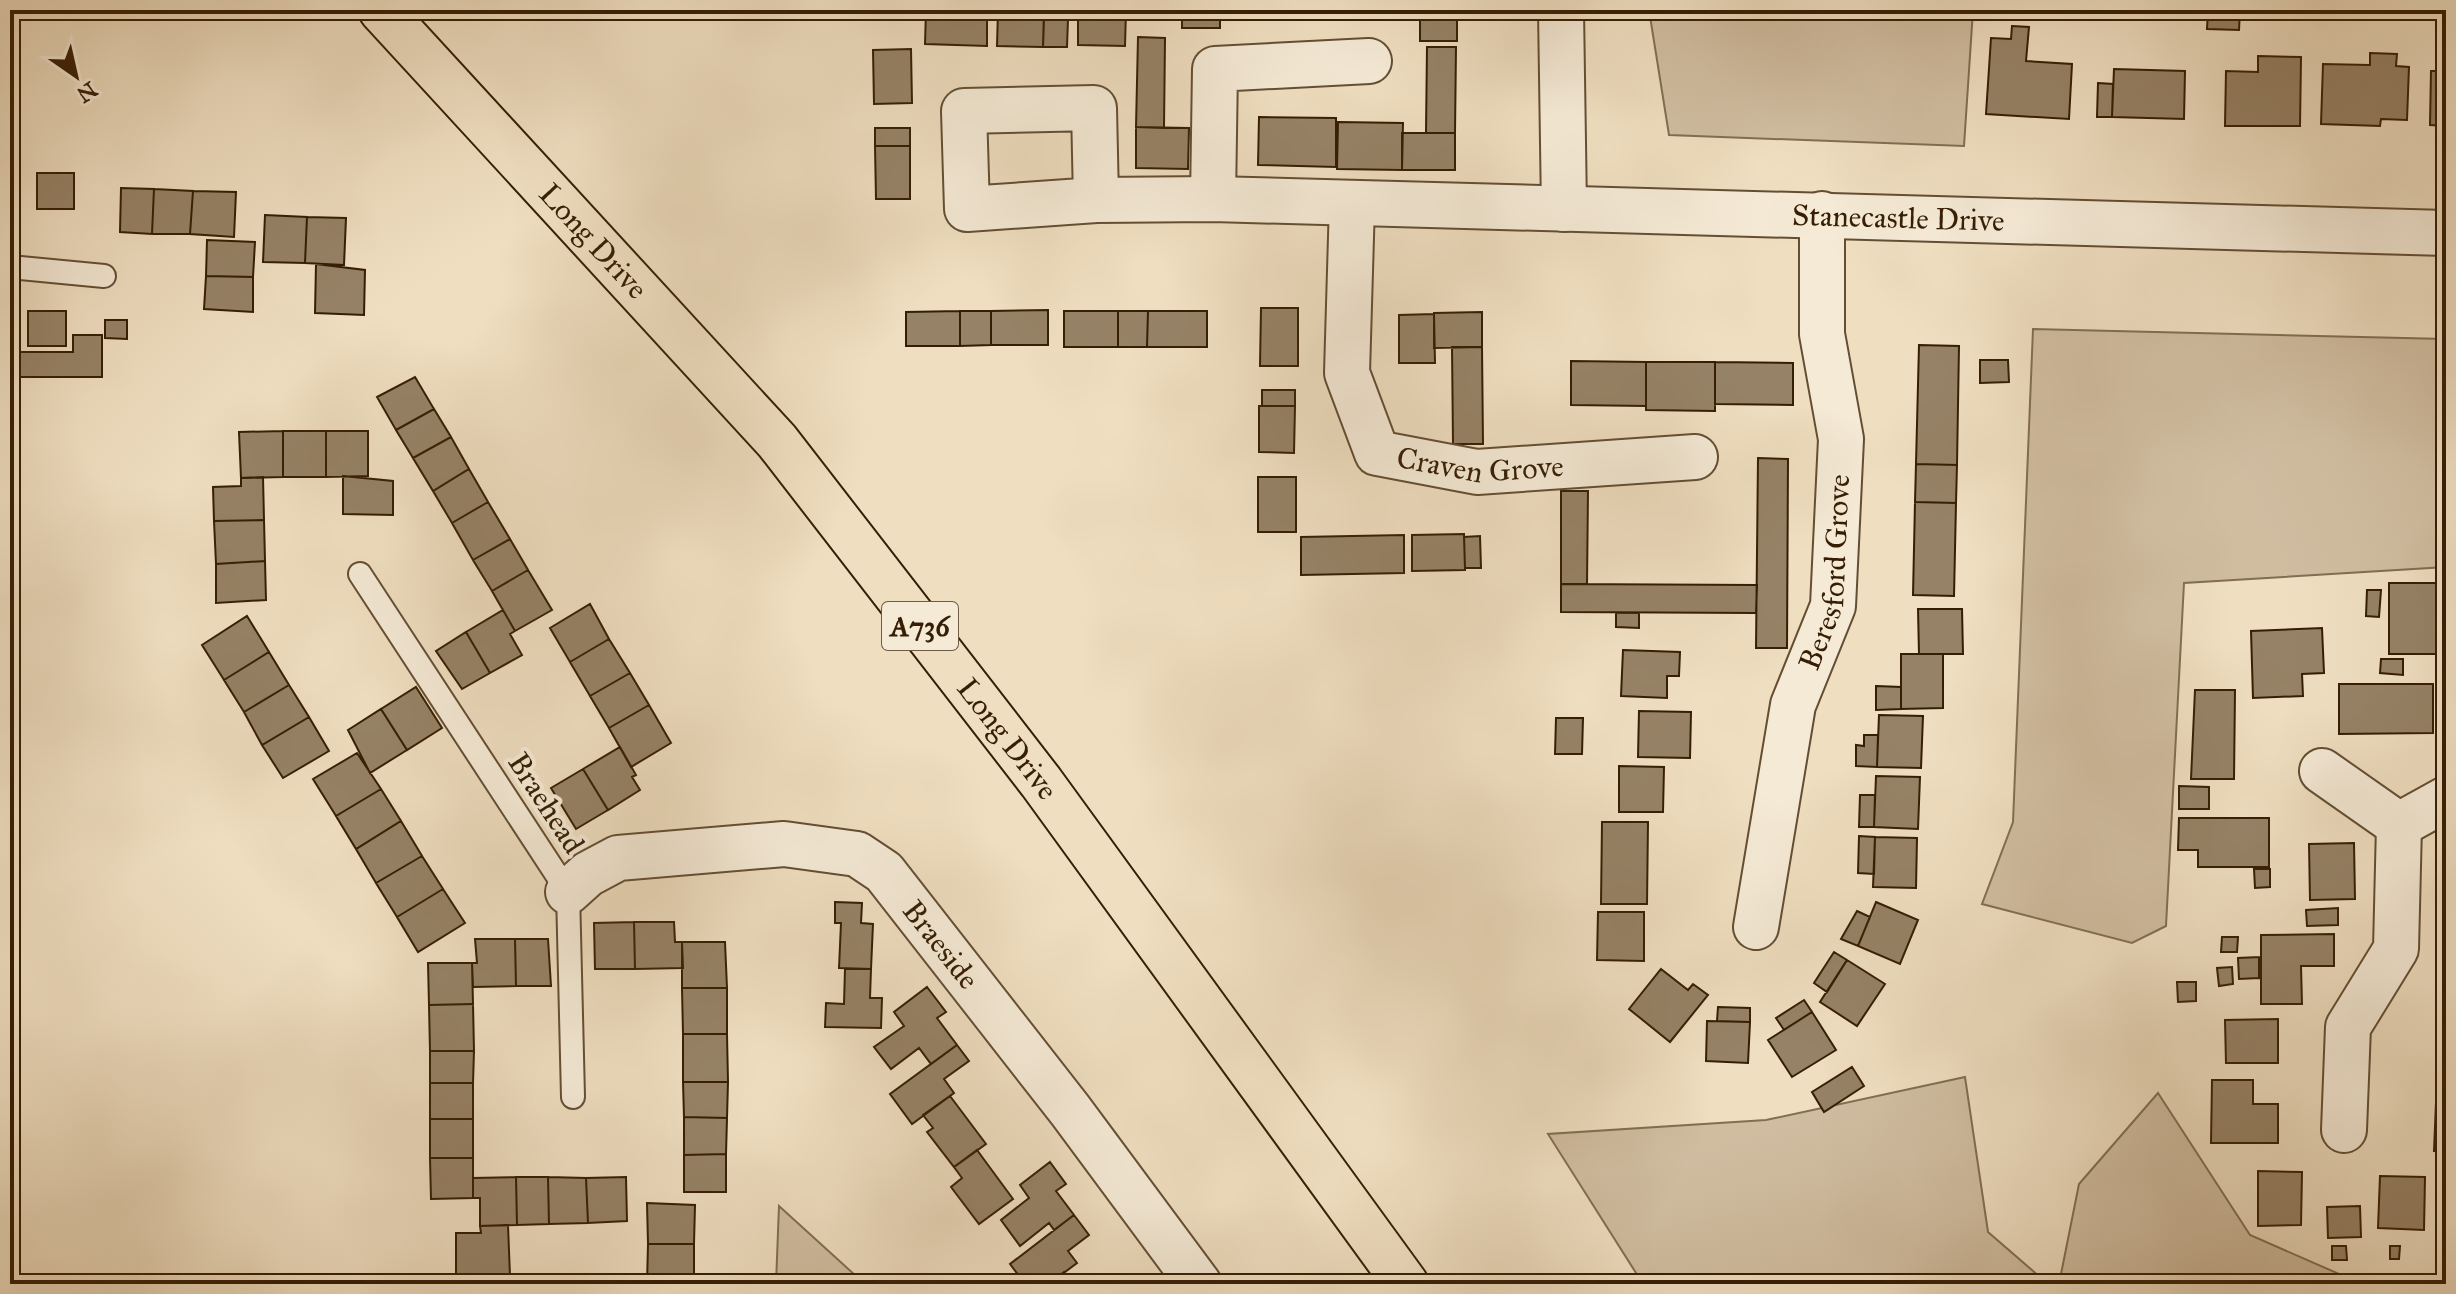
<svg xmlns="http://www.w3.org/2000/svg" width="2456" height="1294" viewBox="0 0 2456 1294" font-family="'IM FELL Great Primer',serif">
<style>
.green{fill:#d0bda0;stroke:#836e52;stroke-width:2}
.building{fill:#968266;stroke:#361e04;stroke-width:2}
.lines{fill:none;stroke-linecap:round;stroke-linejoin:round}
.service-casing{stroke:#644e33;stroke-width:26}
.minor-casing{stroke:#644e33;stroke-width:48}
.primary-casing{stroke:#361e04;stroke-width:48}
.service{stroke:#f5ead6;stroke-width:22}
.minor{stroke:#f5ead6;stroke-width:44}
.primary{stroke:#efdec0;stroke-width:44}
.labels{text-anchor:middle;stroke-width:8;stroke-linejoin:round;paint-order:stroke}
.shield{fill:#f5ead6;stroke:#6f5b43;stroke-width:2}
.shield-label{font-size:28px;font-weight:bold;fill:#361e04}
.street-label{font-size:30px;fill:#361e04;stroke:#f5ead6}
</style>
<rect width="100%" height="100%" fill="#efdec0"/>
<filter id="stains"><feTurbulence type="fractalNoise" baseFrequency=".0025" numOctaves="4"/><feColorMatrix values="0 0 0 0 .2 0 0 0 0 .09 0 0 0 0 .02 0 0 0 .5 -.17"/></filter>
<radialGradient id="worn" r=".72"><stop offset=".6" stop-color="#630" stop-opacity="0"/><stop offset="1" stop-color="#630" stop-opacity=".3"/></radialGradient>
<path class="green" d="M1649,10H1973L1964,146L1669,135Z
M2033,329L2446,339V567L2184,583L2166,926L2132,943L1982,904L2013,822Z
M1965,1077L1988,1232L2048,1284H1643L1548,1134L1766,1120Z
M2158,1093L2250,1235L2362,1284H2059L2079,1184Z
M779,1206L856,1276L848,1284H776Z"/>
<path class="building" d="M633,10H658L638,20Z
M926,10H987V46L925,44Z
M998,10H1044L1043,47L997,46Z
M1078,10H1126L1125,46L1078,45Z
M1182,10H1220V28H1182Z
M1420,10H1457V41H1420Z
M2208,10H2240L2239,30L2207,29Z
M1044,19H1068L1067,47H1043Z
M2012,26L2029,27L2026,61L2072,64L2069,119L1986,114L1991,38L2011,39Z
M1138,37L1165,38L1164,128L1136,127Z
M1427,47H1456L1455,133H1426Z
M911,49L912,103L874,104L873,50Z
M2370,53L2397,54L2396,66L2409,67L2407,120L2381,119L2380,126L2321,124L2323,64L2370,65Z
M2258,56L2301,57L2300,126H2225L2226,71L2258,72Z
M2114,69L2185,71L2184,119L2112,117Z
M2431,71H2446V126L2430,125Z
M2098,83L2113,84L2112,117H2097Z
M1259,117L1336,118V167L1258,165Z
M1338,122L1403,123L1402,170L1337,169Z
M1136,127L1189,128L1188,169L1136,168Z
M875,128H910V146H875Z
M1402,133H1455V170H1402Z
M875,146H910V199H876Z
M37,173H74V209H37Z
M121,188L154,189L152,234L120,232Z
M154,189L193,191L190,234H152Z
M193,191L236,192L234,237L190,234Z
M265,215L307,217L305,263L263,262Z
M307,217L346,218L344,265L305,263Z
M207,240L255,242L253,277L206,276Z
M316,264L365,270L364,315L315,313Z
M206,276L253,277V312L204,309Z
M1261,308H1298V366H1260Z
M1048,310V345H991V311Z
M28,311H66V346H28Z
M960,311H991V345L960,346Z
M960,311V346H906V312Z
M1064,311H1118V347H1064Z
M1118,311H1148L1147,347H1118Z
M1148,311H1207V347H1147Z
M1482,312V347L1434,348V313Z
M1434,314L1435,363H1399V315Z
M105,320H127V339L105,338Z
M73,335H102V377H11V352H73Z
M1919,345L1959,346L1957,465L1916,464Z
M1452,347H1482L1483,444H1453Z
M1980,360H2008L2009,382L1980,383Z
M1571,361L1646,362V406L1571,405Z
M1646,362H1715V411L1646,410Z
M1715,362L1793,363V405L1715,404Z
M415,377L434,409L396,430L377,397Z
M1262,390H1295V406H1262Z
M1259,406H1295L1294,453L1259,452Z
M434,409L451,437L413,458L396,430Z
M283,431H326V477H283Z
M283,431V477L241,478L239,432Z
M326,431H368V476L326,477Z
M451,437L469,469L433,491L413,458Z
M1758,458L1788,459L1787,648H1756Z
M1916,464L1957,465L1956,503L1915,502Z
M469,469L488,502L452,523L433,491Z
M343,476L393,481V515L343,514Z
M263,477L264,520L214,521L213,487L241,486V478Z
M1258,477H1296V532H1258Z
M1561,491H1588L1587,584H1561Z
M488,502L510,539L473,560L452,523Z
M1915,502L1956,503L1954,596L1913,595Z
M264,520L265,561L216,564L214,521Z
M1464,534L1465,570L1412,571V535Z
M1404,535V573L1301,575V537Z
M1480,536L1481,568H1465L1464,537Z
M510,539L528,570L492,591L473,560Z
M265,561L266,600L216,603V564Z
M528,570L552,610L515,631L492,591Z
M2389,583H2439V654H2389Z
M1561,584L1757,585L1756,613L1561,612Z
M2367,590H2381L2379,617L2366,616Z
M590,604L609,639L570,662L550,628Z
M1918,609H1962L1963,654H1919Z
M503,610L515,631L510,634L522,655L490,673L466,632Z
M1616,613H1639V628L1616,627Z
M247,616L269,652L224,680L202,645Z
M2322,628L2324,673L2302,674L2303,696L2253,698L2251,631Z
M466,632L490,673L462,689L436,651Z
M609,639L630,673L590,696L570,662Z
M1623,650L1680,652L1679,676H1667V698L1621,696Z
M269,652L289,685L244,712L224,680Z
M1901,654H1943V708L1901,709Z
M2381,659H2403V675L2380,673Z
M630,673L649,705L609,728L590,696Z
M2339,684H2433V733L2339,734Z
M289,685L309,717L262,745L244,712Z
M1876,686L1901,687V709L1876,710Z
M416,687L442,728L407,750L381,709Z
M2195,690H2235L2234,779H2191Z
M649,705L671,743L631,767L609,728Z
M381,709L407,750L370,773L348,730Z
M1639,711L1691,712L1690,758L1638,757Z
M1879,715L1923,716L1921,768L1877,767Z
M309,717L329,751L283,778L262,745Z
M1556,718H1583L1582,754H1555Z
M1864,735H1878L1877,767L1856,766V745L1864,746Z
M620,747L636,775L632,777L640,790L608,810L583,769Z
M357,753L381,789L336,816L313,779Z
M1619,766L1664,767L1663,812H1619Z
M583,769L608,810L576,829L551,788Z
M1876,776L1920,777L1918,829L1874,827Z
M2179,786L2209,787V809H2179Z
M381,789L401,821L356,849L336,816Z
M1860,795H1875L1874,827H1859Z
M2179,818H2269V867H2198V850H2178Z
M401,821L422,856L376,883L356,849Z
M1602,822H1648L1647,904H1601Z
M1859,836L1875,837L1874,874L1858,873Z
M1875,837L1917,838L1916,888L1873,887Z
M2354,843L2355,899L2310,900L2309,844Z
M422,856L443,889L397,917L376,883Z
M2254,869H2270V887L2255,888Z
M443,889L465,923L418,952L397,917Z
M835,902L862,903L861,923L873,924L871,969L839,968L841,923H835Z
M1876,902L1918,920L1900,964L1858,946Z
M2338,908V925L2307,926L2306,910Z
M1857,911L1870,917L1858,946L1841,939Z
M1598,912H1644V961L1597,960Z
M634,922H674L675,942H682L683,968L635,969Z
M634,922L635,969H595L594,923Z
M2334,934V966H2301L2302,1004H2261V935Z
M2222,937H2238L2237,952H2221Z
M475,939H515L516,986L473,987L472,963H477Z
M515,939H548L551,986H516Z
M682,942H725L727,988H682Z
M1834,952L1847,960L1827,992L1814,983Z
M2259,957V978L2239,979L2238,958Z
M1847,960L1885,984L1857,1026L1820,1002Z
M428,963H472L473,1004L429,1005Z
M2232,967L2233,984L2219,986L2217,968Z
M845,969H871L870,998H882L881,1028L825,1027L826,1003L844,1004Z
M1661,969L1688,990L1693,984L1708,995L1670,1042L1629,1009Z
M2177,982H2196V1001L2178,1002Z
M927,987L946,1012L937,1018L957,1045L931,1064L919,1048L891,1069L874,1047L904,1026L894,1012Z
M682,988H727V1034H683Z
M1804,1000L1812,1012L1784,1030L1776,1018Z
M473,1004L474,1051H430L429,1005Z
M1718,1007L1750,1008V1022L1717,1021Z
M1812,1012L1836,1050L1792,1077L1768,1040Z
M2278,1019V1063H2226L2225,1020Z
M1707,1021L1750,1022L1748,1063L1706,1061Z
M683,1034H727L728,1082H683Z
M957,1045L969,1061L944,1079L954,1093L912,1124L890,1094Z
M430,1051H474L473,1083H430Z
M1852,1067L1864,1086L1824,1112L1812,1092Z
M2212,1080H2253V1104H2278V1143H2211Z
M683,1082H728L727,1118L684,1117Z
M430,1083H473V1119H430Z
M950,1096L986,1144L954,1167L927,1132L933,1128L923,1115Z
M2436,1102H2446V1151H2434Z
M684,1117L727,1118L726,1154L684,1155Z
M430,1119H473V1158H430Z
M977,1150L1013,1199L979,1224L951,1187L962,1178L954,1167Z
M726,1154V1192H684V1155Z
M430,1158H473V1198L431,1199Z
M1050,1162L1066,1184L1056,1191L1074,1215L1054,1230L1049,1223L1020,1246L1001,1220L1029,1198L1020,1185Z
M2258,1171L2302,1172L2301,1225L2258,1226Z
M2380,1176L2425,1177L2424,1230L2378,1228Z
M516,1177L517,1225L480,1226V1198H473V1178Z
M516,1177H548L549,1224L517,1225Z
M548,1177L586,1178L588,1223L549,1224Z
M626,1177L627,1221L588,1223L586,1178Z
M647,1203L695,1205L694,1244H648Z
M2360,1206L2361,1237L2328,1238L2327,1207Z
M1074,1215L1089,1235L1068,1251L1077,1263L1049,1284H1025L1010,1264Z
M508,1225L510,1276L456,1277V1233H481L480,1226Z
M648,1244H694V1284H647Z
M2332,1246H2346L2347,1260H2332Z
M2390,1246H2400L2399,1259H2390Z
M1064,1272L1073,1284H1049Z
M510,1276V1284H456V1277Z"/>
<g class="lines">
<g class="service-casing">
<path id="service" d="M10,267L104,276
M360,574L568,892L573,1097"/>
</g>
<g class="minor-casing">
<g id="minor">
<path d="M1561,10L1564,209"/>
<path d="M1213,199L1215,69L1369,61"/>
<path id="s1" d="M1096,200L1094,108L964,111L967,209L1096,200L1213,199L2446,233"/>
<path id="s2" d="M1352,203L1347,373L1377,453L1477,472L1695,457"/>
<path d="M2322,771L2399,825"/>
<path d="M2399,825L2446,799"/>
<path id="s3" d="M568,892L588,874L618,858L784,844L857,854L884,872L1070,1110L1199,1284"/>
<path id="s4" d="M1756,927L1793,705L1833,606L1841,439L1822,334V214"/>
<path d="M2344,1130L2348,1027L2396,949L2399,825"/>
</g>
</g>
<g class="primary-casing">
<g id="primary">
<path id="s5" d="M381,10L777,441L1041,782L1406,1284"/>
</g>
</g>
<use href="#service" class="service"/>
<use href="#minor" class="minor"/>
<use href="#primary" class="primary"/>
</g>
<g class="labels">
<rect class="shield" x="882" y="602" width="76" height="48" rx="6"/>
<g class="shield-label">
<text x="920" y="636">A736</text>
</g>
<g class="street-label">
<text dy="10" stroke="none"><textPath href="#s1" startOffset="1252">Stanecastle Drive</textPath></text>
<text dy="10" stroke="none"><textPath href="#s5" startOffset="314">Long Drive</textPath></text>
<text dy="10" stroke="none"><textPath href="#s2" startOffset="360">Craven Grove</textPath></text>
<text dy="10" stroke="none"><textPath href="#s4" startOffset="364">Beresford Grove</textPath></text>
<text dy="10" stroke="none"><textPath href="#s5" startOffset="962">Long Drive</textPath></text>
<text transform="translate(546 803) rotate(57)" y="10">Braehead</text>
<text dy="10" stroke="none"><textPath href="#s3" startOffset="426">Braeside</textPath></text>
</g>
</g>
<rect width="2456" height="1294" fill="none" stroke="#efdec0" stroke-width="40"/>
<rect x="12" y="12" width="2432" height="1270" fill="none" stroke="#361e04" stroke-width="4"/>
<rect x="20" y="20" width="2416" height="1254" fill="none" stroke="#361e04" stroke-width="2"/>
<g transform="translate(76 76) rotate(146)" stroke="#f5ead6" stroke-width="6" paint-order="stroke">
<path d="M0-6L14 30L0 20L-14 30Z" fill="#361e04"/>
<text y="-12" font-size="22" font-weight="bold" text-anchor="middle" fill="#361e04">N</text>
</g>
<rect width="100%" height="100%" filter="url(#stains)"/>
<rect width="100%" height="100%" fill="url(#worn)"/>
</svg>
